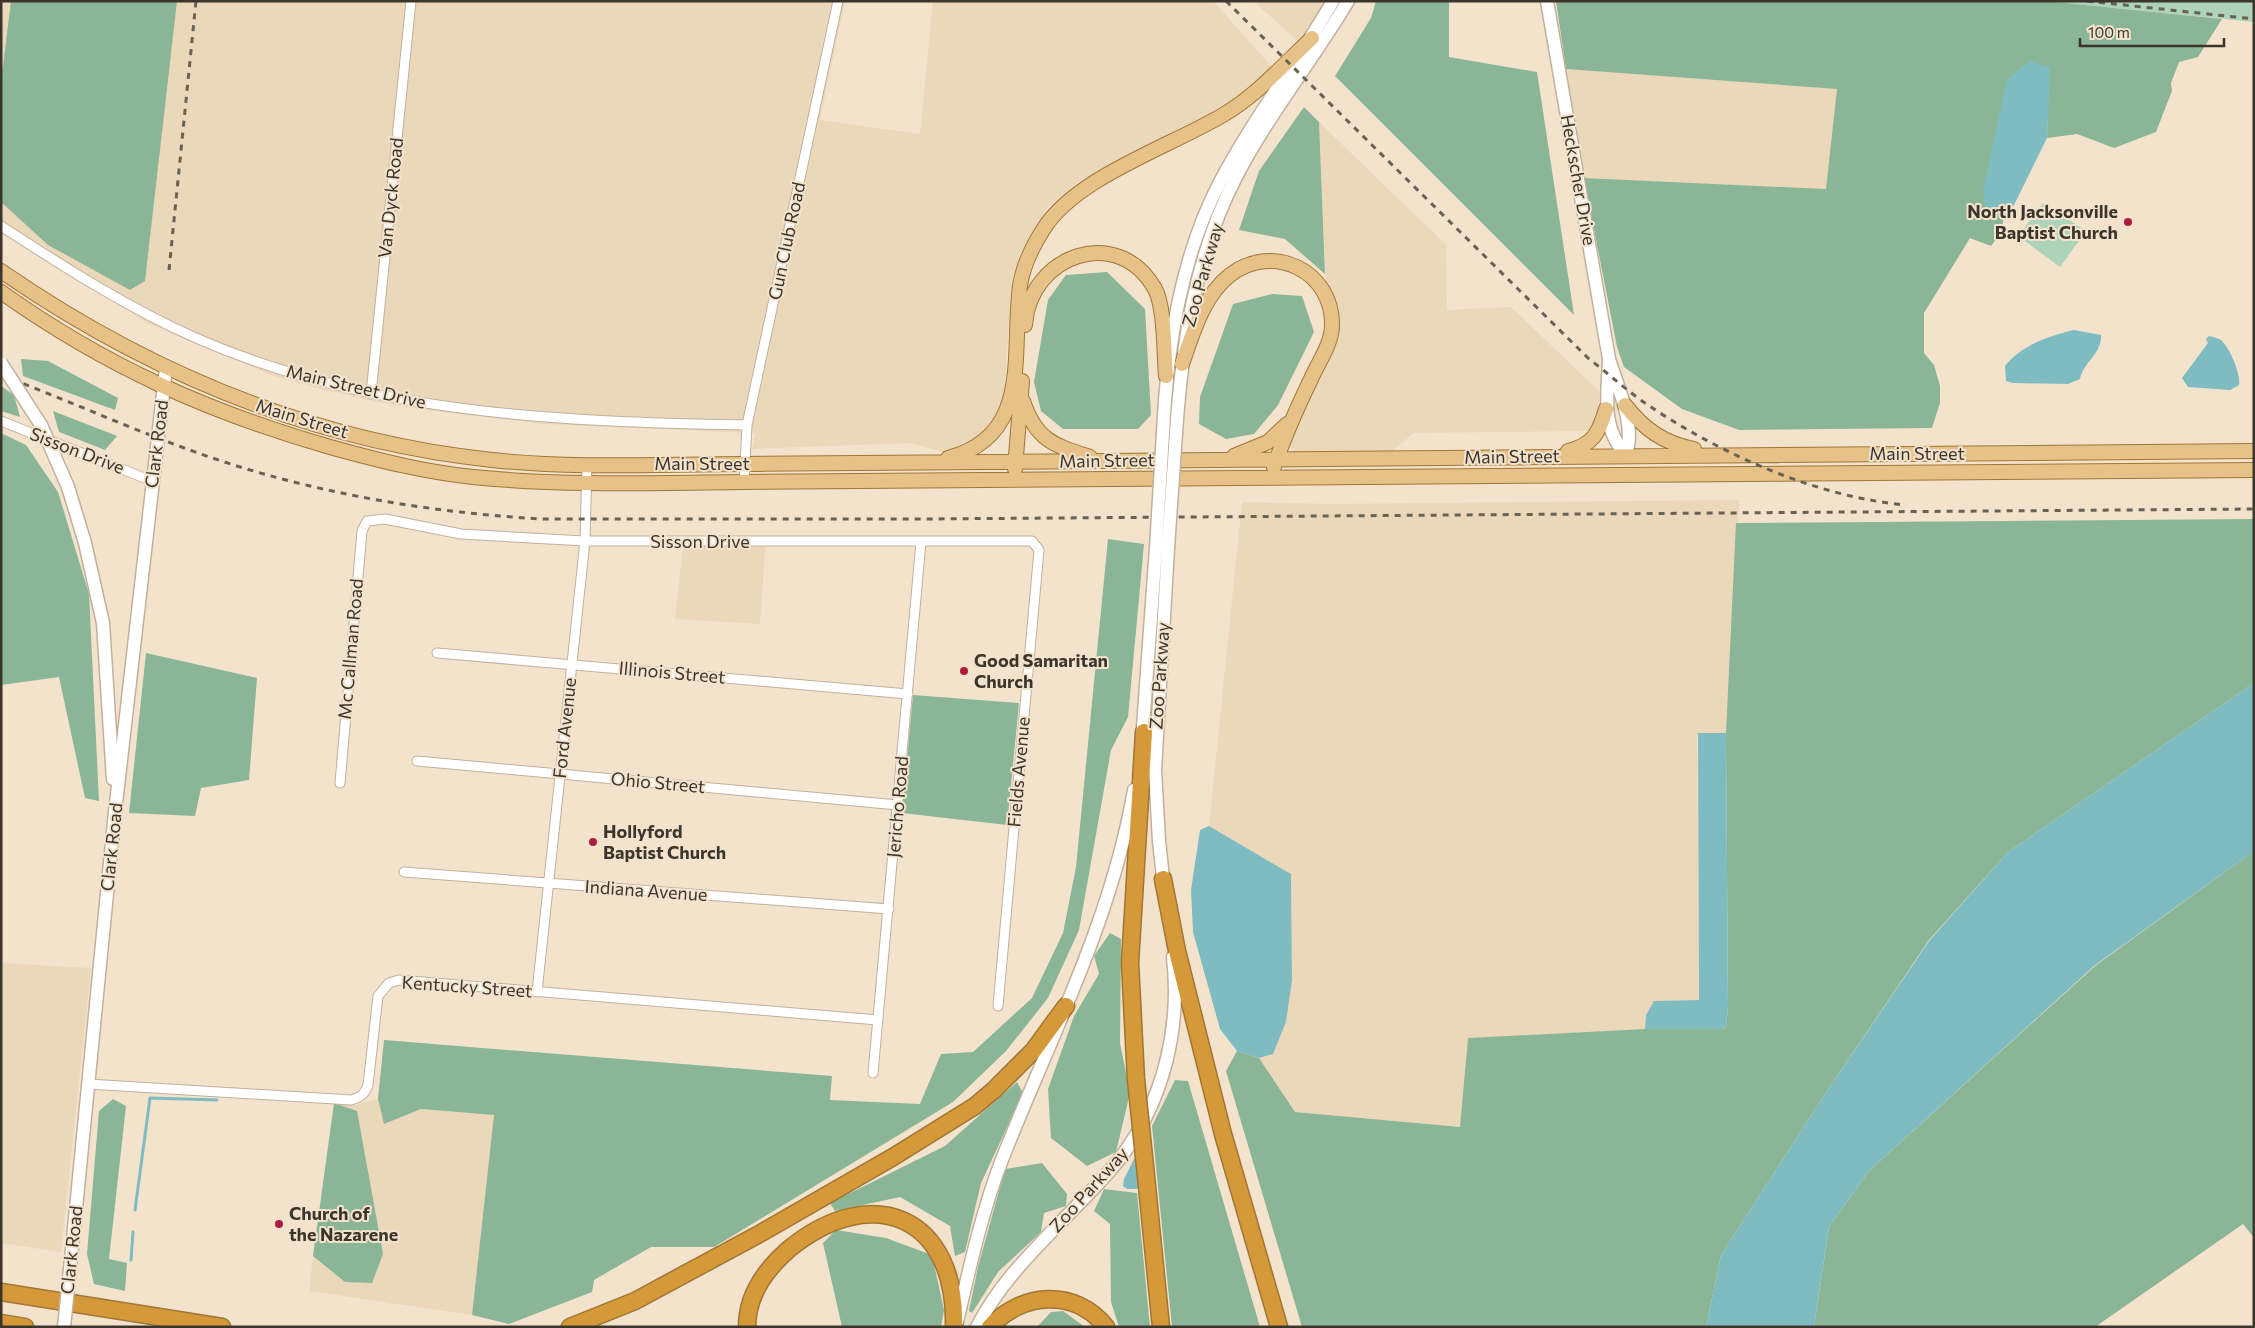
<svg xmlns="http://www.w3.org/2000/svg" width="2255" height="1328" viewBox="0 0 2255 1328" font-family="Commissioner,sans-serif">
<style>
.built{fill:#ebd7ba}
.green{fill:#add4b9}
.forest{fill:#8ab597}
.water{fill:#7fbcc1}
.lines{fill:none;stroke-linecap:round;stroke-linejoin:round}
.stream{stroke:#7fbcc1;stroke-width:3}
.street-casing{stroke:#c1b19c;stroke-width:11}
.secondary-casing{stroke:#c1b19c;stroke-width:15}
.primary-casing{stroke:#9f7635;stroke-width:16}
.highway-casing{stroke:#9f7635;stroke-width:19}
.street{stroke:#fff;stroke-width:9}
.secondary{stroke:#fff;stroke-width:12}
.primary{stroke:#e6c289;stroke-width:14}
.highway{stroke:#d5993a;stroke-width:16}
.rail{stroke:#696154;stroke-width:3;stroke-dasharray:6 6;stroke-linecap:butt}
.secondary-bridge-casing{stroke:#c1b19c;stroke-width:15;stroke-linecap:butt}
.highway-bridge-casing{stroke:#9f7635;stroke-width:19;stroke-linecap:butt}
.secondary-bridge{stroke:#fff;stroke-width:12}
.highway-bridge{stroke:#d5993a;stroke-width:16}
.poi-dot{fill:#af1b3c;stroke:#f3e3cd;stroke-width:2}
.labels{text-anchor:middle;stroke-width:4;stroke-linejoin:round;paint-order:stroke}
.street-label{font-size:18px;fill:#3b352c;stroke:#f3e3cd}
.poi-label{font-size:18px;font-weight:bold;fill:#3b352c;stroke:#f3e3cd;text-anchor:start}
</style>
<rect width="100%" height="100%" fill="#f3e3cd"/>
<path class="built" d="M1,1H845L820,120L920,134L933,1H1213L1273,68L1222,111L1078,182L1047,208L1020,254L1011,291L1004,398L998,417L980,437L957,449L943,452L910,443L752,449L755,433L545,424L424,410L377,402L324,390L274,376L147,323L1,227Z
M1253,1H1326L1310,27L1298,41Z
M1566,69L1837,89L1827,189L1584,178Z
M1319,122L1446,245L1447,310L1511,307L1599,391L1598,420L1594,431L1414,433L1391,452H1293L1290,445L1292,432L1332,341L1326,286Z
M1739,500L1726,733H1699L1697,736L1699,1000L1654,1001L1646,1015L1645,1029L1468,1038L1460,1127L1295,1112L1259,1058L1273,1054L1286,1022L1292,980L1291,874L1209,826L1242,502L1330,504Z
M684,538H766L760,624L675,619Z
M1,963L91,968L61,1252L1,1243Z
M378,1099L384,1124L421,1109L494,1115L472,1315L309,1291L313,1256L345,1282L334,1103L357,1105Z"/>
<path class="green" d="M2046,1H2254V22L2234,20Z
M2043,203L2086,231L2060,267L2018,236Z"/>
<path class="forest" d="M11,1H177L145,281L130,290L48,245L1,202V83Z
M1376,1H1449V57L1537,72L1574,315L1335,76L1371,18Z
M1556,1H2046L2222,19L2198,57L2179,62L2171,83L2172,91L2156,132L2114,148L2077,134L2047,138L2049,68L1985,210L2005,212L2001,233L1991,246L1970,238L1924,313V353L1934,365L1940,386V403L1932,428L1739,430L1682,409L1624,367L1617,347L1584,178L1826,189L1837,89L1566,69Z
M1304,107L1319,122L1325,274L1285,239L1239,230L1259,171Z
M1107,272L1145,309L1151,415L1138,429H1063L1041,411L1034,382L1048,300L1066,275Z
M1272,294L1302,296L1314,332L1278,405L1254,434L1226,439L1199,424L1200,397L1233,304Z
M21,359L48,361L118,398L115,410L23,376Z
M1,386L14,395L20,417L1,411Z
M53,411L117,436L105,450L59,432Z
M1,433L26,445L58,492L89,594L99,801L85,798L59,677L1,685Z
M2254,519V683L2008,852L1929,940L1829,1088L1721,1255L1706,1327H1302L1226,1071L1237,1051L1259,1058L1295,1112L1460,1127L1468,1038L1645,1029H1723L1726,1026L1728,1007L1726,733L1736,523Z
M1108,539L1144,544L1128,717L1111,750L1079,930L1048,998L1006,1051L953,1102L714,1247H651L594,1280L592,1292L509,1324L472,1315L494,1115L421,1109L384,1124L378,1099L384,1040L832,1076L830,1100L920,1104L941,1054L973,1052L1032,998L1063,933L1076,867Z
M146,653L257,678L249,780L201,788L195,816L129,813Z
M913,695L1019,703L1007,825L902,813Z
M2254,851V1238L2243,1224L2095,1327H1814L1829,1227L1869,1171L2095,966Z
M1110,933L1121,939L1120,1043L1130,1093L1116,1152L1087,1166L1051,1138L1048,1089L1074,1016L1099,974L1094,956Z
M1175,1080L1188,1081L1260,1327H1172L1152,1126Z
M1017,1082L1023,1093L981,1183L965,1252L955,1256L950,1226L900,1197L835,1211L830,1203L945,1146Z
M113,1099L126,1106L109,1259L127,1263L125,1291L94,1284L87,1254L99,1111Z
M334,1103L357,1111L383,1254L372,1283L345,1282L313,1256Z
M1042,1163L1067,1194L1066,1206L1044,1213L1041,1232L998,1272L972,1313L969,1311L978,1267L1005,1169Z
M1104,1189L1137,1193L1150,1327H1119L1111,1302L1110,1224L1094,1211Z
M836,1230L886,1238L932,1255L944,1310L941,1327H842L823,1243Z
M1063,1311L1085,1327H1037L1051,1312Z"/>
<path class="water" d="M2030,61L2050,68L2047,138L2014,205L2005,212L1985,210L1983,192L2007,79Z
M2074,330L2101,335C2102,354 2084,361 2080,379L2068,384L2013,383L2006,381L2005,366C2021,345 2049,336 2074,330Z
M2209,336C2213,337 2218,338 2221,340C2230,348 2241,374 2239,385L2230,390L2188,387L2182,378L2208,343L2206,339Z
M2254,683V851L2094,966L1869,1171L1829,1227L1814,1327H1706L1721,1255L1829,1088L1929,941L2008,852Z
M1698,733H1726L1728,1007L1726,1026L1723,1029H1645L1646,1015L1654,1001L1699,1000Z
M1209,826L1291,874L1292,980L1286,1022L1273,1054L1259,1058L1237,1051L1220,1029L1193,932L1191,890L1200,830Z
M1136,1155L1139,1186L1137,1189H1127L1123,1186L1124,1179Z"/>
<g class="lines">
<path class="stream" d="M135,1210L150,1098L217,1100
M131,1260L133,1232"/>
<g class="street-casing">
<path id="street" d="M1,226C64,267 128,308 196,338C369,414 560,422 747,425
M371,394L411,1
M1,421L152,481
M744,482L747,425L838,1
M437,653L908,694
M417,761L898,805
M340,783L362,531L367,521L385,519L461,534L585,541H1032L1039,550L998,1006
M404,872L889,909
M537,992L585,541L587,464
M873,1073L921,542
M88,1084L351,1100C361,1097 364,1095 368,1085L378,996L389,983L399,980L878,1020"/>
</g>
<g class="secondary-casing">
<path id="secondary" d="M1547,1L1609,359C1618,389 1636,424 1626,455C1600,427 1608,394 1609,359
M1163,433C1167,349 1180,258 1220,182C1253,119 1297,63 1333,1
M1176,433C1182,345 1195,256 1236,177C1268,115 1313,60 1348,1
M68,487L85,543L103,623L113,779
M1142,740L1156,548
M1164,887L1159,841L1155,770L1168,548
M70,1269L115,812L166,368
M957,1322C970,1266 982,1211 1003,1157C1051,1036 1112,919 1134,790
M977,1327C998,1286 1028,1256 1059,1224C1080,1202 1103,1181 1121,1157C1164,1100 1181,1027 1173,957"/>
</g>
<g class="primary-casing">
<path id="primary" d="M1,271C149,373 312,441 492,460C576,469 661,464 745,464L2254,451
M1,292C105,366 208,412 330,447C377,460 424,472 473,477C563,486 653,483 744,482L2254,470
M1025,325C1030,254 1119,224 1155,289C1165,307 1164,354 1166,376
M1182,364C1193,333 1203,296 1230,275C1273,242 1334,271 1332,327C1331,345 1318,363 1311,379C1297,408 1284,437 1274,467
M1023,401C1036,440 1053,445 1090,457
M1625,405C1644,429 1663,443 1694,449
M1568,451C1593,445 1599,433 1606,409
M1234,456L1268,442L1287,424
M948,458C1033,436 1011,353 1020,286C1023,266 1032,247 1043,230C1074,178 1171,146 1223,115C1257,95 1283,65 1312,38
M1015,469L1022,381"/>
</g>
<g class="highway-casing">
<path id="highway" d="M1163,879L1177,951L1223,1134L1279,1327
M1136,1080L1130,963L1144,732
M1145,1166L1161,1327
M1,1292L222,1327
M1,1323L25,1327
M570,1327L635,1301L761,1233L893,1157L975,1106L994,1090L1033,1051L1066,1006
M747,1327C747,1295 766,1269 789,1249C872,1181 957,1216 954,1327
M990,1327C1022,1292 1075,1288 1106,1327"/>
</g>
<use href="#street" class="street"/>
<use href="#secondary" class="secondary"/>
<use href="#primary" class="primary"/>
<use href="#highway" class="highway"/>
<path class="rail" d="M1226,1L1588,358C1606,372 1623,387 1642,401C1716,452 1815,497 1906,505
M2087,1L2254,19
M169,270L196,1
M1,375C80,405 157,441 237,466C337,497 439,513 542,519H923L2254,509"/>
<g class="secondary-bridge-casing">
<path id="secondary-bridge" d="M1,363L41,425L68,487
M1156,548L1163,433
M1168,548L1176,433
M64,1327L70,1269"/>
</g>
<g class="highway-bridge-casing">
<path id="highway-bridge" d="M1136,1080L1145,1166"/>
</g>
<use href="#secondary-bridge" class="secondary-bridge"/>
<use href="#highway-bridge" class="highway-bridge"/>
</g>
<g class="poi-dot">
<circle cx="2128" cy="222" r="5"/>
<circle cx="964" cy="671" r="5"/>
<circle cx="593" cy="842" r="5"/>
<circle cx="279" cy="1224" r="5"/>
</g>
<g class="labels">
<g class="street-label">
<text transform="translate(1578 180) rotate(80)" y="6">Heckscher Drive</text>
<text transform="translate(391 198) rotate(-84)" y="6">Van Dyck Road</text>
<text transform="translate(787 241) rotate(-78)" y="6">Gun Club Road</text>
<text transform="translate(1203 275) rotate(-74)" y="6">Zoo Parkway</text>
<text transform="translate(356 387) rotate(13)" y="6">Main Street Drive</text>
<text transform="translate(302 419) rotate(17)" y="6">Main Street</text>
<text transform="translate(157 444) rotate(-83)" y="6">Clark Road</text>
<text transform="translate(77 451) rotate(21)" y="6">Sisson Drive</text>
<text x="1917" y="460">Main Street</text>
<text transform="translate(1512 457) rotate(-1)" y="6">Main Street</text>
<text transform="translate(1107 461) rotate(-1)" y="6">Main Street</text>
<text x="702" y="470">Main Street</text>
<text x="700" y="548">Sisson Drive</text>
<text transform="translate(351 649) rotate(-85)" y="6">Mc Callman Road</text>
<text transform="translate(672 673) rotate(5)" y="6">Illinois Street</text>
<text transform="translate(1160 676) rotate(-86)" y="6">Zoo Parkway</text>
<text transform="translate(565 728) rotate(-84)" y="6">Ford Avenue</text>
<text transform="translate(1019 772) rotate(-85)" y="6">Fields Avenue</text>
<text transform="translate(658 783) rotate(5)" y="6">Ohio Street</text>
<text transform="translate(898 807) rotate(-85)" y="6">Jericho Road</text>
<text transform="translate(112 847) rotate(-84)" y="6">Clark Road</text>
<text transform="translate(646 891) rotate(4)" y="6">Indiana Avenue</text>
<text transform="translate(467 987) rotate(4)" y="6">Kentucky Street</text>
<text transform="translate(1089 1190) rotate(-48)" y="6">Zoo Parkway</text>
<text transform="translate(72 1250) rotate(-84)" y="6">Clark Road</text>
</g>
<g class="poi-label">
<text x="2118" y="218" text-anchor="end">North Jacksonville<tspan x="2118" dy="21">Baptist Church</tspan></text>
<text x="974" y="667">Good Samaritan<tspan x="974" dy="21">Church</tspan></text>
<text x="603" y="838">Hollyford<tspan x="603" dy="21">Baptist Church</tspan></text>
<text x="289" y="1220">Church of<tspan x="289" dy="21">the Nazarene</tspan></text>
</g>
</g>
<rect width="2255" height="1328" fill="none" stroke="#3b352c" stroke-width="5"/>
<path d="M2080 38v8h144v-8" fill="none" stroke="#3b352c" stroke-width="2.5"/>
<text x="2088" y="38" font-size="15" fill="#3b352c" stroke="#f3e3cd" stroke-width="4" paint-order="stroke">100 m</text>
</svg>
